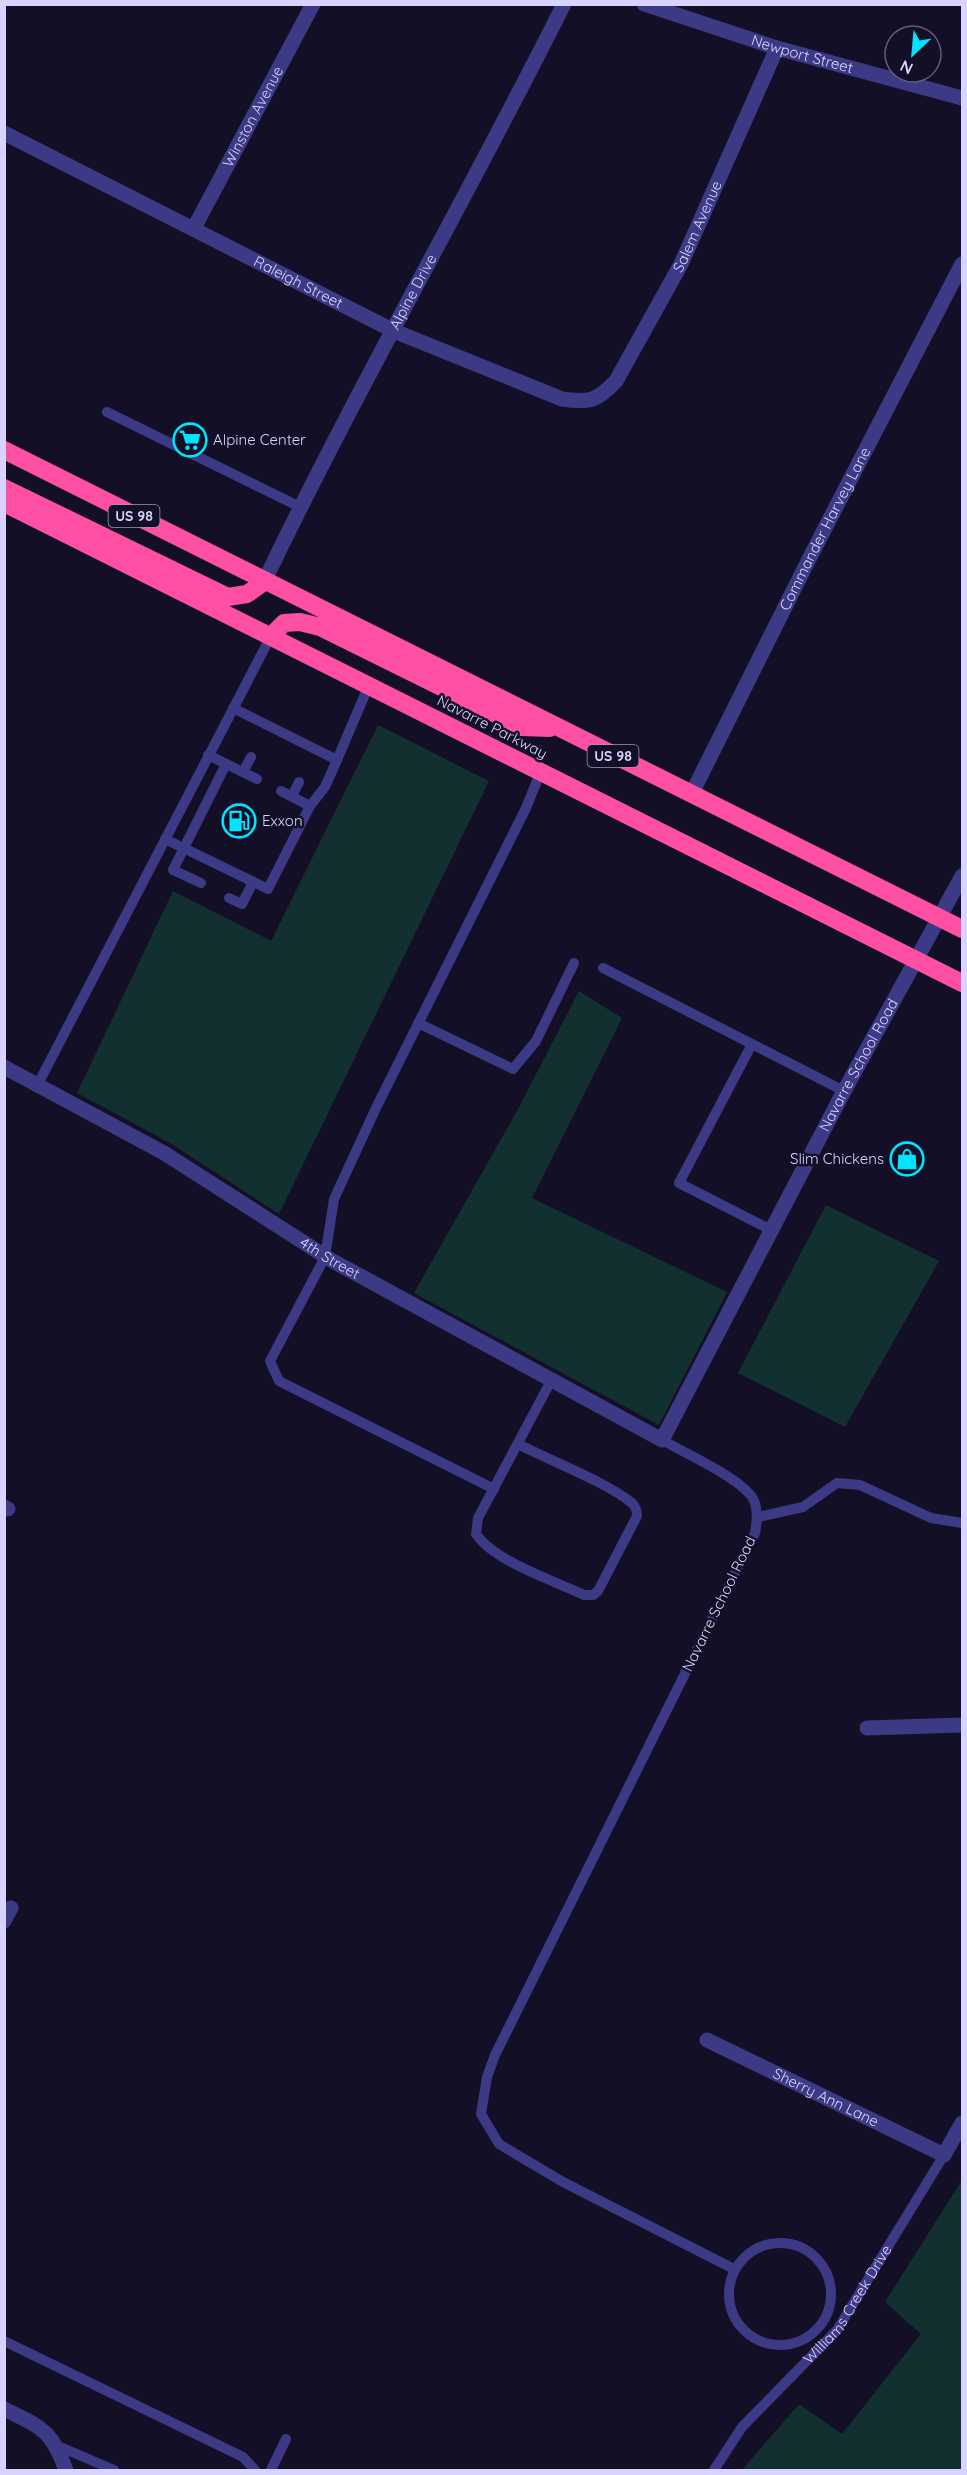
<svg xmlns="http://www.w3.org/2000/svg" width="967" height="2475" viewBox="0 0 967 2475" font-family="Quicksand,sans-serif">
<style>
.green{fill:#12302f}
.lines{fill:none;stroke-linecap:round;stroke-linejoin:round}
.lane{stroke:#3d3a85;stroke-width:10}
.street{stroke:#3d3a85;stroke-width:15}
.highway{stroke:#ff4fa3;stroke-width:18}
.labels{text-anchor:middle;stroke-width:5;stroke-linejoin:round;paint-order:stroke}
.shield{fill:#130f26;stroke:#9e99be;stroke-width:1.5}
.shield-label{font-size:14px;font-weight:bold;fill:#d9d4ff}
.street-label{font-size:15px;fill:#d9d4ff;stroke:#130f26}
.poi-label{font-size:15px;fill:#d9d4ff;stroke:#130f26;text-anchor:start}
</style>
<rect width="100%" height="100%" fill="#130f26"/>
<path class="green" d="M378,725L489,781L279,1214L170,1143L77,1093L173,891L271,941Z
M579,991L622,1018L532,1198L727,1292L659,1425L414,1293L517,1111Z
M826,1205L939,1261L845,1427L738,1373Z
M962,2180V2470H742L799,2404L842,2434L921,2334L885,2302Z"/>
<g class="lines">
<g class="lane">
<path d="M107,412L300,507"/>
<path d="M208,755L257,779"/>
<path d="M337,760L369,685"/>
<path d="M243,772L251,757"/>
<path d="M281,791L310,806"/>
<path d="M292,796L299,782"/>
<path d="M165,839L268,889L310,806L325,787L337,760L233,708"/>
<path d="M201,883L173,870L226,764"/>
<path d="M229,898L242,904L253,882"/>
<path d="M603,968L844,1091"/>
<path d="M418,1023L513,1069L536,1041L574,963"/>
<path d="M752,1044L679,1183L771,1230"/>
<path d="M38,1084L271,636"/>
<path d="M662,1440C685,1453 738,1477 752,1497C759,1507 757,1522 755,1533L495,2055L487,2077L481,2114L499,2144L563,2182L734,2269"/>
<path d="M518,1444C549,1460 606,1482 632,1503C636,1507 637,1510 637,1516L598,1591L593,1595H584C553,1580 495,1562 476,1534L478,1518L552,1379"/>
<path d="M494,1489L279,1381L270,1361L325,1257L334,1199L376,1108L526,808L541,771"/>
<path d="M758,1517L803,1507L837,1483L860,1485L931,1518L962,1523"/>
<circle cx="780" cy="2294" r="51"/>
<path d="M4,2341L243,2457L255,2470"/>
<path d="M58,2446L114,2470"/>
<path d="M271,2470L286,2439"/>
<path id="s1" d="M714,2470L742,2427L837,2330L944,2155"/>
</g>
<g class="street">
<path id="s2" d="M644,4L777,48L962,98"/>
<path id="s3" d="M4,133L394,331L562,399C590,403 597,401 616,381L681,264L777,48"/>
<path id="s4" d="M194,228L313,4"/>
<path id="s5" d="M264,582C358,386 467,198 564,4"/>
<path id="s6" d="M691,795L809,559L962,264"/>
<path id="s7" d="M4,1067L164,1153L331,1260L662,1440L844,1091L962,876"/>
<path d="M4,1507L8,1509"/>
<path d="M867,1728L962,1725"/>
<path d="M4,1921L11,1908"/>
<path id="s8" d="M707,2040L944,2155L962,2123"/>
<path d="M4,2409C42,2428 51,2429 66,2470"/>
</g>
<path class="highway" d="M4,450L962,929
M4,488L228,597L247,594L264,582
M4,503L962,983
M271,636L284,623L300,622L320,627L522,727L550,728"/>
</g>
<defs>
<g id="supermarket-ring" transform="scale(1.725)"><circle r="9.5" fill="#130f26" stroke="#00e5ff" stroke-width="1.5"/><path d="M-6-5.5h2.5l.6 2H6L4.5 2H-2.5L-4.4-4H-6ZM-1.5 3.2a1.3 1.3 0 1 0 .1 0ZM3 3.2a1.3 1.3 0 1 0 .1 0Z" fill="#00e5ff"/></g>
<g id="fuel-ring" transform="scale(1.725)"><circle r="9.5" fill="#130f26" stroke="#00e5ff" stroke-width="1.5"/><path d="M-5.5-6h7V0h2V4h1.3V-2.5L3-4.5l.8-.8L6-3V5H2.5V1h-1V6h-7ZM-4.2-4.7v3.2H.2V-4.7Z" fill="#00e5ff"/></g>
<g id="shop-ring" transform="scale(1.725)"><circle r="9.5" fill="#130f26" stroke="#00e5ff" stroke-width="1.5"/><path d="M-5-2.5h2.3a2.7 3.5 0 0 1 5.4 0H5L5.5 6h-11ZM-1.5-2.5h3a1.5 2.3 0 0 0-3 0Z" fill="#00e5ff"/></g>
</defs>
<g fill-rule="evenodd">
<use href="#supermarket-ring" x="190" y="440"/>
<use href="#fuel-ring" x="239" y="821"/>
<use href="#shop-ring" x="907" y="1159"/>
</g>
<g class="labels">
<g class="shield">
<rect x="108.5" y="505" width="51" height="22" rx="4.5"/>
<rect x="587.5" y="745" width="51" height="22" rx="4.5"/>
</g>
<g class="shield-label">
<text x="134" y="521">US 98</text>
<text x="613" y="761">US 98</text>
</g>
<g class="street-label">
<text dy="5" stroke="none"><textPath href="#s2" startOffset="166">Newport Street</textPath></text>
<text dy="5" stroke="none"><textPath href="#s4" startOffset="126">Winston Avenue</textPath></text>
<text dy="5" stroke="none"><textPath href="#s3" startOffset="854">Salem Avenue</textPath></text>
<text dy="5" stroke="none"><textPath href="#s3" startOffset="330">Raleigh Street</textPath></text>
<text dy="5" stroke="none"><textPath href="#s5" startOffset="326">Alpine Drive</textPath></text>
<text dy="5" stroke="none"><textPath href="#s6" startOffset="298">Commander Harvey Lane</textPath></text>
<text transform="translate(492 727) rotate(27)" y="5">Navarre Parkway</text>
<text dy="5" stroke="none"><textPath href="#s7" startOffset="1180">Navarre School Road</textPath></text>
<text dy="5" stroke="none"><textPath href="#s7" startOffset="378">4th Street</textPath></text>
<text transform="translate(719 1604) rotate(-64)" y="5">Navarre School Road</text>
<text dy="5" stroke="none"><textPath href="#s8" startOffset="132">Sherry Ann Lane</textPath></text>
<text dy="5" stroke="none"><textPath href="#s1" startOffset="214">Williams Creek Drive</textPath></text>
</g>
<g class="poi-label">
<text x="213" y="445">Alpine Center</text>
<text x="262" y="826">Exxon</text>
<text x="884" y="1164" text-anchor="end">Slim Chickens</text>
</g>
</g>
<rect width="967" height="2475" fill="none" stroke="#d9d4ff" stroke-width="12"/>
<g transform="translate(913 54) rotate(206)"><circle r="28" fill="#130f26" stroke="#625e7d" stroke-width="1.5"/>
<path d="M0-4.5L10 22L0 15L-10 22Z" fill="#00e5ff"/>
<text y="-9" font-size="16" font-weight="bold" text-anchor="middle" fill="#d9d4ff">N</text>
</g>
</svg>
